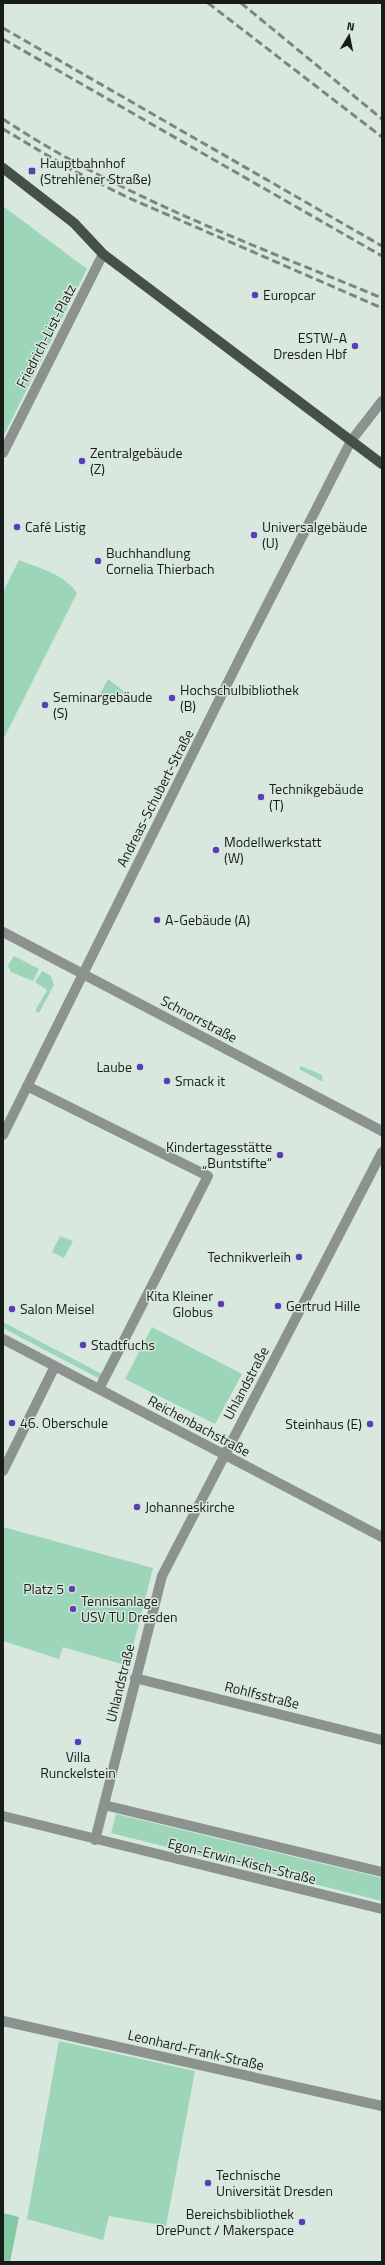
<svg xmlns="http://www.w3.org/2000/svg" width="385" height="2265" viewBox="0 0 385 2265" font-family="'Titillium Web',sans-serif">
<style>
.green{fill:#9cd5b7}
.forest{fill:#82c8a4}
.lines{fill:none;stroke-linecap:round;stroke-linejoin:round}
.minor{stroke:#8c928e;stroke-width:10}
.major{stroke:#45504a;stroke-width:10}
.rail{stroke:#7c8680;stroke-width:3;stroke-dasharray:8 4;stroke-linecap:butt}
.poi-dot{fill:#5a3eb6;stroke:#d8e8df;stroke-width:1.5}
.labels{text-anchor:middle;stroke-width:3;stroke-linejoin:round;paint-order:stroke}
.poi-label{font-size:14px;fill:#181d1a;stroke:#d8e8df;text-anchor:start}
.street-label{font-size:14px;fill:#181d1a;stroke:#d8e8df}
</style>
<rect width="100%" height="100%" fill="#d8e8df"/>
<path class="green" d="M3,206L87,269L3,437Z
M19,560C41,569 64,574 77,593L3,740V592Z
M108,679L126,693L120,705L100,694Z
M14,956L39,969L33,981L11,972L8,966Z
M42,971L51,976L54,985L39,1013L35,1011L47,990L35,982Z
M301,1066L322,1075L323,1082L299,1069Z
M60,1236L73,1241L64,1258L52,1252Z
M3,1322L102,1374L100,1379L3,1328Z
M152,1327L242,1374L215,1424L125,1379Z
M3,1527L153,1568L128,1666L63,1647L59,1659L3,1641Z
M116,1814L382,1878V1901L111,1833Z
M59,2041L195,2071L166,2226L109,2216L103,2240L27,2219Z"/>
<path class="forest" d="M3,2213L19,2217L10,2262H3Z"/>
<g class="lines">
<path class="minor" d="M3,453L103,254
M3,932L382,1131
M27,1086L208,1176L99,1389
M3,1135L243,652L351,441L382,401
M3,1339L382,1537
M3,1471L55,1366
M135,1678L382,1740
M104,1805L382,1872
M3,1816L382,1909
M95,1840L162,1576L382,1152
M3,2021L382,2106"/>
<path class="major" d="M3,168L74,223L103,254L382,464"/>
<path class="rail" d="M208,3L382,137
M241,3L382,119
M3,28L382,246
M3,39L382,256
M3,119C119,196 254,245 382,298
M3,129L72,170L129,198L382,308"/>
</g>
<g class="poi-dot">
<rect x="28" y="167" width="8" height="8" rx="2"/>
<circle cx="255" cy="295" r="4"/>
<circle cx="355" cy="346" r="4"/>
<circle cx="82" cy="461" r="4"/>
<circle cx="17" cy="527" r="4"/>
<circle cx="254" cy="535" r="4"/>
<circle cx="98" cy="561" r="4"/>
<circle cx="172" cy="698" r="4"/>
<circle cx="45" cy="705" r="4"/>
<circle cx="261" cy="797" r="4"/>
<circle cx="216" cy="850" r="4"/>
<circle cx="157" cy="920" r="4"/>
<circle cx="140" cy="1067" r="4"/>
<circle cx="167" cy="1081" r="4"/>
<circle cx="280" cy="1155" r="4"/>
<circle cx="299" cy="1257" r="4"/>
<circle cx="221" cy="1304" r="4"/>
<circle cx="278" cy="1306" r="4"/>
<circle cx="12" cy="1309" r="4"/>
<circle cx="83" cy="1345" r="4"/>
<circle cx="12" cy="1423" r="4"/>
<circle cx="370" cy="1424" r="4"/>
<circle cx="137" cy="1507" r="4"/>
<circle cx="72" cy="1589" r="4"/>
<circle cx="73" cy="1609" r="4"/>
<circle cx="78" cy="1742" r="4"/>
<circle cx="208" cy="2183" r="4"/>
<circle cx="302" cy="2222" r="4"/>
</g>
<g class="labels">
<g class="poi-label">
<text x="40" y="168">Hauptbahnhof<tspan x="40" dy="16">(Strehlener Straße)</tspan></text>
<text x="263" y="300">Europcar</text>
<text x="347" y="343" text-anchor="end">ESTW-A<tspan x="347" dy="16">Dresden Hbf</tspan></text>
<text x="90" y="458">Zentralgebäude<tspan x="90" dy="16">(Z)</tspan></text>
<text x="25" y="532">Café Listig</text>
<text x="262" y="532">Universalgebäude<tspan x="262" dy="16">(U)</tspan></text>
<text x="106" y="558">Buchhandlung<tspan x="106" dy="16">Cornelia Thierbach</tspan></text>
<text x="180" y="695">Hochschulbibliothek<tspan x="180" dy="16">(B)</tspan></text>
<text x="53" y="702">Seminargebäude<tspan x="53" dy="16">(S)</tspan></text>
<text x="269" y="794">Technikgebäude<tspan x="269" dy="16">(T)</tspan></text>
<text x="224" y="847">Modellwerkstatt<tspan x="224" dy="16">(W)</tspan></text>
<text x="165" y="925">A-Gebäude (A)</text>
<text x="132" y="1072" text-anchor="end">Laube</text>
<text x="175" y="1086">Smack it</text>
<text x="272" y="1152" text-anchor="end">Kindertagesstätte<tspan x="272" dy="16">„Buntstifte“</tspan></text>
<text x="291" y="1262" text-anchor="end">Technikverleih</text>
<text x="213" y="1301" text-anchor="end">Kita Kleiner<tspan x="213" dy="16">Globus</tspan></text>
<text x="286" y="1311">Gertrud Hille</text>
<text x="20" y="1314">Salon Meisel</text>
<text x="91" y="1350">Stadtfuchs</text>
<text x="20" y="1428">46. Oberschule</text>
<text x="362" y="1429" text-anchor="end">Steinhaus (E)</text>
<text x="145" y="1512">Johanneskirche</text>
<text x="64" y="1594" text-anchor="end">Platz 5</text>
<text x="81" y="1606">Tennisanlage<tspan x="81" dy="16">USV TU Dresden</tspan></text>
<text x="78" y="1762" text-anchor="middle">Villa<tspan x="78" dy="16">Runckelstein</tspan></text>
<text x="216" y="2180">Technische<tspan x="216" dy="16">Universität Dresden</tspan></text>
<text x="294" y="2219" text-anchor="end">Bereichsbibliothek<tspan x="294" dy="16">DrePunct / Makerspace</tspan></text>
</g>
<g class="street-label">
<text transform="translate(46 336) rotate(-63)" y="5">Friedrich-List-Platz</text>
<text transform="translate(155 798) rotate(-63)" y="5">Andreas-Schubert-Straße</text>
<text transform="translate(199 1019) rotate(28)" y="5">Schnorrstraße</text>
<text transform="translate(246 1383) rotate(-62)" y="5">Uhlandstraße</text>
<text transform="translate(199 1426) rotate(28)" y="5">Reichenbachstraße</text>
<text transform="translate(120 1683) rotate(-76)" y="5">Uhlandstraße</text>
<text transform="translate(262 1695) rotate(14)" y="5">Rohlfsstraße</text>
<text transform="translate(242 1861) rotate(14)" y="5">Egon-Erwin-Kisch-Straße</text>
<text transform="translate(196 2050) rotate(13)" y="5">Leonhard-Frank-Straße</text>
</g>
</g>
<rect width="385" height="2265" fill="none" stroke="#181d1a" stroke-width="8"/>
<g transform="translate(349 36) rotate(10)" stroke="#d8e8df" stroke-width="3" paint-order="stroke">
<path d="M0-3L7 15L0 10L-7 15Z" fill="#181d1a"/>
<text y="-6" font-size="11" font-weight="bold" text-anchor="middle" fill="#181d1a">N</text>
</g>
</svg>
